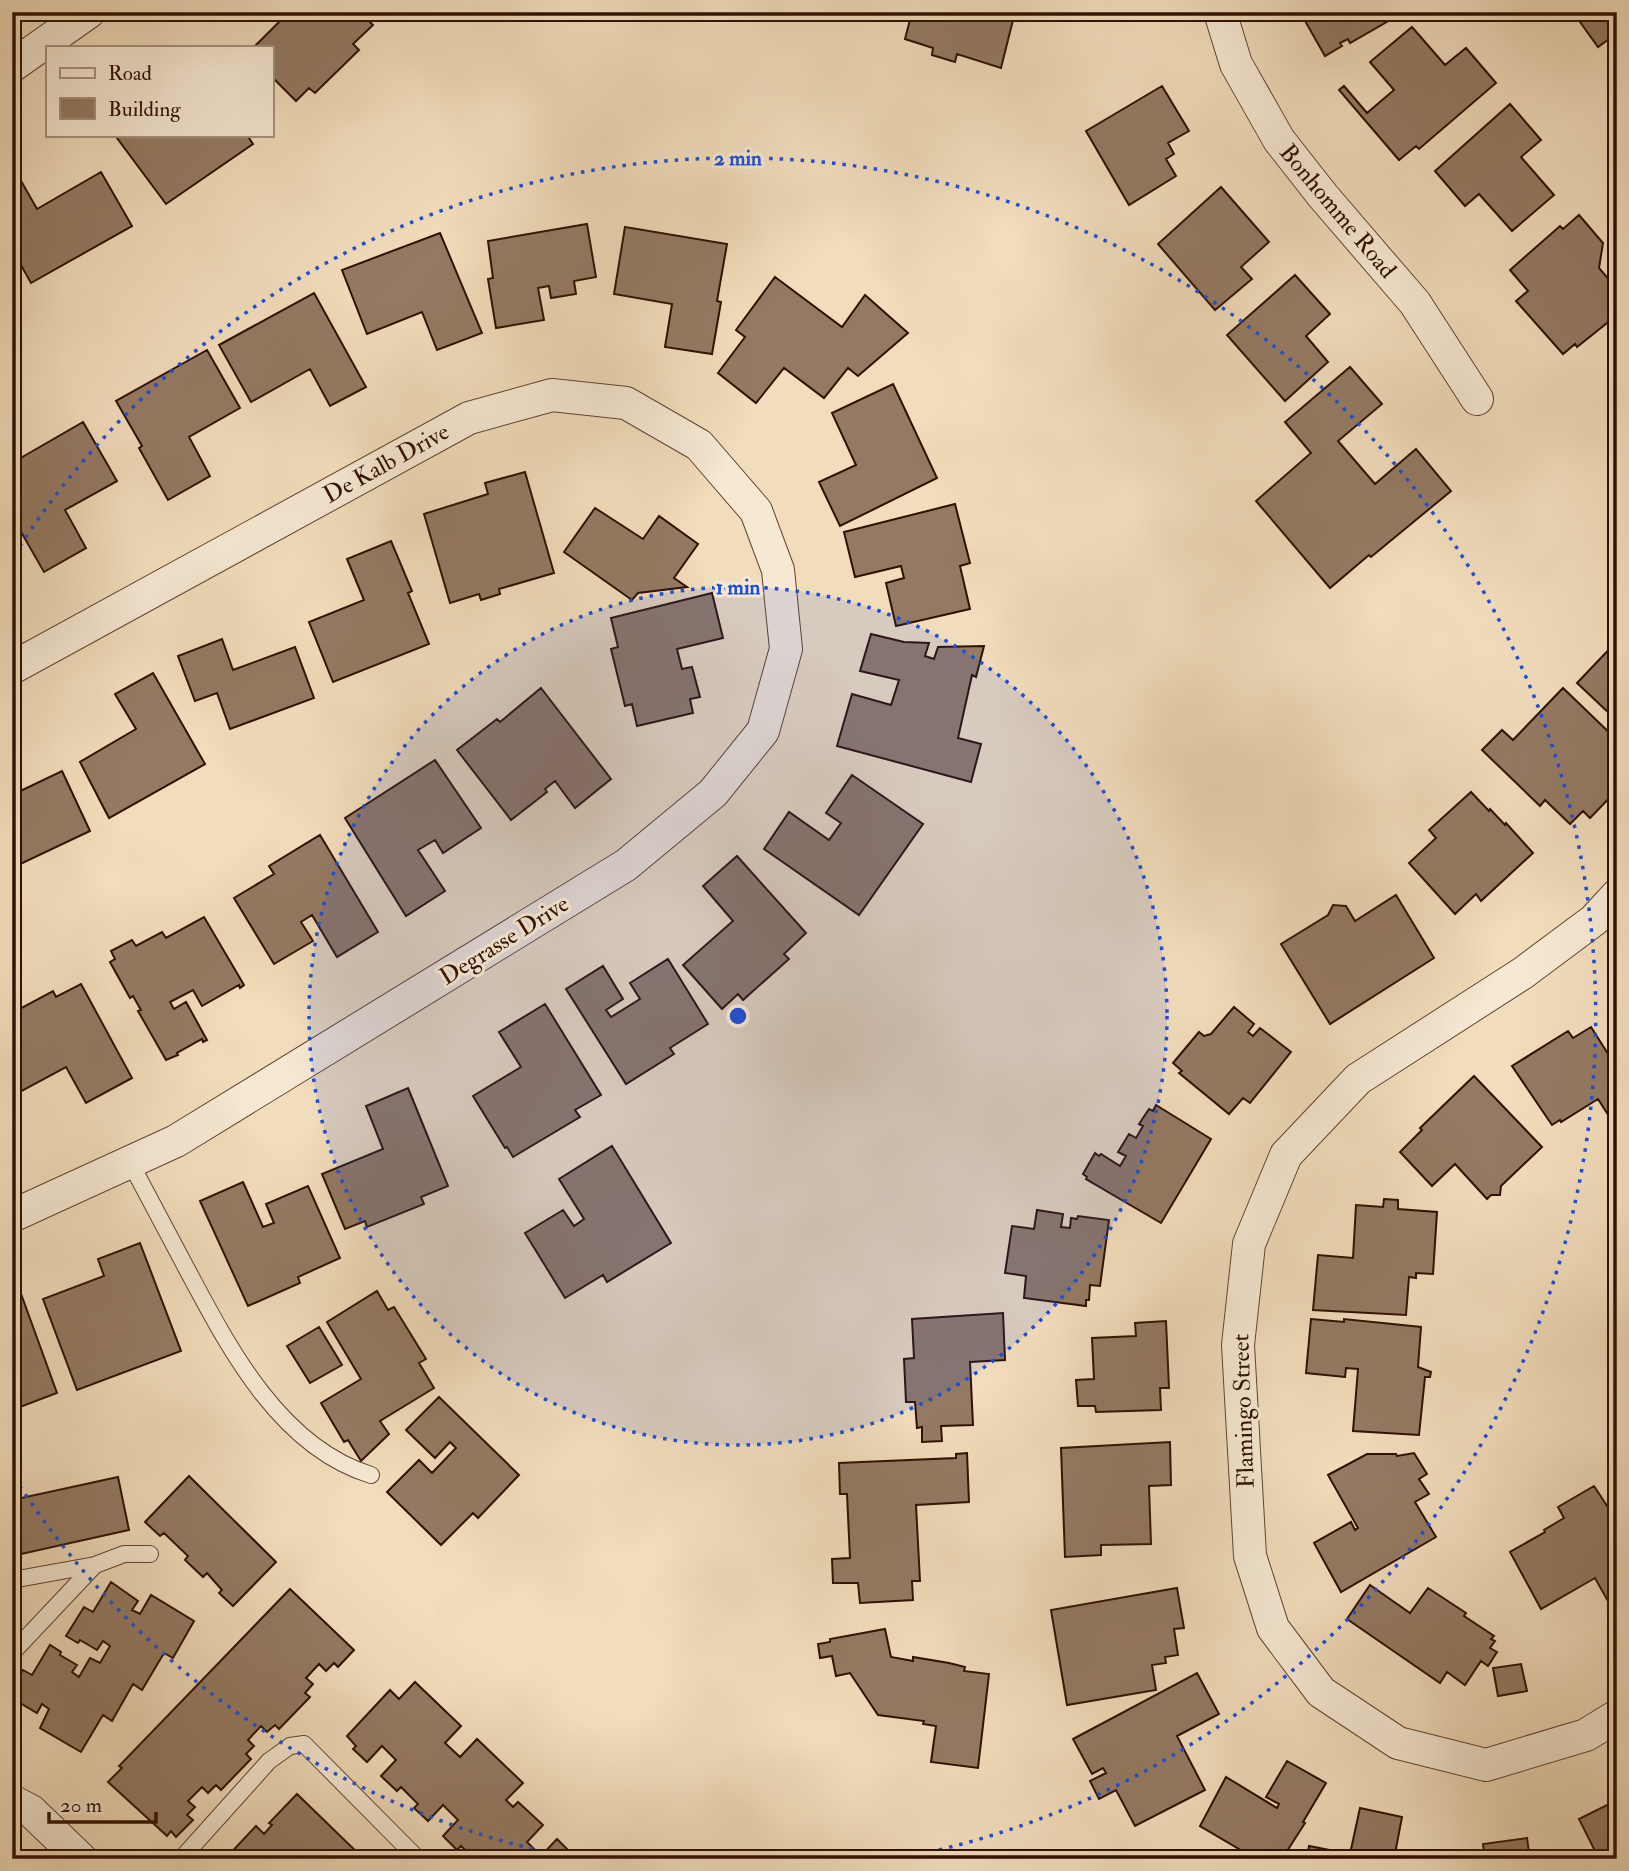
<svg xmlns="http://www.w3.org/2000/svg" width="1629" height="1871" viewBox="0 0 1629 1871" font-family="'IM FELL Double Pica',serif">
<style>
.building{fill:#947a63;stroke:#301003;stroke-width:2}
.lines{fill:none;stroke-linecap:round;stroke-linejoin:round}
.service-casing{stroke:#604331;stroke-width:18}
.minor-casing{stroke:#604331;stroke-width:34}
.service{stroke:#f6e8d3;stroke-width:16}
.minor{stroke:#f6e8d3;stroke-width:32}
.ring{fill:none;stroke:#1d4ed8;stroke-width:3.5;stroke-dasharray:3.5 7}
.labels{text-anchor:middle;stroke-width:6;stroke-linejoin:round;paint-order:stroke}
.street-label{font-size:24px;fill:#301003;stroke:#f6e8d3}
.centre{fill:#1d4ed8;stroke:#f6e8d3;stroke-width:3.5}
.ring-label{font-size:21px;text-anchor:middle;font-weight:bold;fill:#1d4ed8;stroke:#f6e8d3;stroke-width:6;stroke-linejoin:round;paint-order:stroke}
</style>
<rect width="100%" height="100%" fill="#f1dcbb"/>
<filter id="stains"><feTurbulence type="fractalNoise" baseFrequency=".00286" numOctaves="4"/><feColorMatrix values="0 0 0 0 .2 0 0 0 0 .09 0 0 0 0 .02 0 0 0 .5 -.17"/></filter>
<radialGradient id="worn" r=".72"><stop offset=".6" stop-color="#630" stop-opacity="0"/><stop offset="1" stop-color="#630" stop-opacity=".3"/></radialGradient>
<path class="building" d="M285,12H360L373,25L353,44L359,50L315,93L309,88L296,101L271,76V47H254L287,14Z
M912,12H1015L1001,68L957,54L955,62L932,55L933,48L905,39Z
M1300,12H1404L1350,43L1348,39L1340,43L1342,46L1325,56Z
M1567,12H1617V33L1598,47L1575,15L1571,18Z
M1412,27L1445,65L1466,48L1496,83L1419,149L1416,146L1399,160L1339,90L1344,86L1367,113L1394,90L1370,62Z
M1162,86L1189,131L1168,143L1174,154L1166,159L1176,176L1129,205L1086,131Z
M1510,104L1541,140L1521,157L1554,195L1512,231L1479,194L1465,206L1435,171Z
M122,135H247L253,144L166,204L117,138Z
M12,165L37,209L101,172L132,226L31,283L12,249Z
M1221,187L1269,242L1241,267L1252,279L1215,310L1158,244Z
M1579,215L1603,243L1599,268L1617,289V315L1577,347L1575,344L1563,354L1516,301L1528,291L1510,270L1560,226L1563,229Z
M587,224L596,277L574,281L576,294L551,298L549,286L538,288L544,320L496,328L488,279L493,278L488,241Z
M625,227L727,244L717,301L721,302L712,354L665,347L672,304L614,294Z
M440,233L482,333L437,350L422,312L367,334L342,270Z
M1295,275L1330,314L1306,336L1328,362L1285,401L1227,335Z
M775,277L842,327L865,295L908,333L858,376L848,368L824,398L784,368L756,403L718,373L745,337L736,330Z
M314,293L366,387L330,406L310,369L251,402L219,345Z
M207,350L240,408L189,437L210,476L168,500L139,448L142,446L116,401Z
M1350,367L1382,404L1338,441L1375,484L1416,449L1451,491L1371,557L1369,555L1330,588L1256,501L1311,453L1285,422Z
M893,384L937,478L840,526L819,482L856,465L832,413Z
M83,422L117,481L65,510L86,548L44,572L16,523L20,520L12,506V463Z
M525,472L554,573L499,589L500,594L481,600L479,594L450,603L424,514L488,494L485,483Z
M955,504L970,563L960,566L970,609L896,626L886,583L904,578L901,566L855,577L844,532Z
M595,508L643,539L659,516L698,544L674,578L687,587L638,593L632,600L564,552Z
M391,541L412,591L408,593L429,644L333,682L309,622L364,600L347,559Z
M712,593L723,638L677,649L682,669L692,667L700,697L690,699L693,713L637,726L632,704L625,706L611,649L618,647L611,618Z
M871,634L904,642L929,643L925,656L934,659L938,647L984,646L976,677L972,675L958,738L981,744L971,782L837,746L852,694L891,705L899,680L860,671Z
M222,639L233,670L295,647L314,698L230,729L217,693L195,701L178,656Z
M1617,641V717L1611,711L1609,713L1577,683Z
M153,673L205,764L109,818L80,762L136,729L115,694Z
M541,688L611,779L575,808L555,781L545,789L547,792L511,820L457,750L497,719L500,722Z
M1563,688L1617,740V790L1590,818L1583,811L1570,824L1545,800L1540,806L1482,750L1502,730L1513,740Z
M435,760L481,828L443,853L435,840L418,850L445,891L406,916L345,818Z
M62,771L90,831L12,868V795Z
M852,775L923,824L859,915L764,849L789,812L829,840L841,823L826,813Z
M1471,792L1489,811L1490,809L1505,825L1506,823L1533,853L1481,901L1476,894L1455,914L1409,863L1436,838L1429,830Z
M320,835L378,932L337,957L312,915L301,922L313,941L274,964L234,898L274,874L269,866Z
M737,856L806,933L784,954L789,959L743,1000L738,994L722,1009L683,965L733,921L703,886Z
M1396,895L1434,958L1330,1024L1281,944L1328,915L1333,905L1346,906L1355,921Z
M204,917L244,985L240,988L239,985L202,1006L193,990L170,1002L174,1009L186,1002L207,1040L203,1042L202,1039L177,1053L178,1055L166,1060L138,1011L141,1010L133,996L130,998L110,962L115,959L111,951L132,940L136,946L162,932L166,938Z
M668,959L708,1024L670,1048L674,1054L626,1084L566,989L603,966L623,999L606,1010L611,1017L640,999L630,983Z
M81,984L132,1078L86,1103L66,1067L18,1093L12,1082V1013L53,991L56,997Z
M545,1004L601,1095L575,1110L580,1117L513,1157L507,1147L505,1148L473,1096L521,1067L499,1032Z
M1234,1007L1254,1024L1248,1032L1253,1036L1260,1028L1291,1052L1250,1103L1243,1098L1229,1114L1179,1073L1182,1071L1173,1063L1199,1032L1204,1036L1211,1034Z
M1591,1027L1617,1068V1122L1614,1124L1598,1099L1561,1122L1560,1120L1552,1125L1512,1066L1568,1031L1573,1038Z
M1474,1076L1542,1147L1501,1186L1500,1195H1491L1487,1199L1455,1164L1432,1186L1400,1152L1422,1130L1420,1128Z
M408,1088L448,1186L421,1197L424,1204L367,1227L365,1221L345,1229L322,1174L383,1149L366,1106Z
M1156,1105L1211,1139L1161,1223L1086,1179L1087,1177L1083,1174L1095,1153L1099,1156L1101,1154L1120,1166L1126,1156L1118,1152L1129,1134L1136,1138L1143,1126L1139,1124L1149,1109L1153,1111Z
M612,1146L671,1243L607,1282L603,1275L565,1298L525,1233L563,1210L574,1226L584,1219L559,1179Z
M243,1182L263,1227L274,1223L266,1204L308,1186L340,1258L298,1277L300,1283L248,1306L200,1201Z
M1384,1199L1398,1200V1209L1437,1212L1433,1274L1416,1273V1278L1409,1277L1406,1315L1313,1310L1318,1255L1353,1258L1356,1205L1383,1207Z
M1037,1210L1063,1214L1061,1227L1070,1228L1071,1218L1077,1219L1078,1216L1109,1220L1100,1286L1090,1285L1089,1300H1086V1306L1024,1298L1026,1276L1005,1273L1012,1226L1034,1229Z
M140,1243L181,1351L77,1390L43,1299L104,1276L98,1259Z
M16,1280L57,1393L12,1410V1281Z
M377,1291L388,1310L394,1307L426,1359L419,1363L434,1388L380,1421L389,1434L361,1461L348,1440L344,1442L321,1403L361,1379L327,1322Z
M1003,1313L1005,1360L970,1362L973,1425L941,1426L942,1441L922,1442V1427L917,1428L915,1402H906L904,1359L914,1358L912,1319Z
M1311,1319L1344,1322V1319L1421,1327L1418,1367L1431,1372L1430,1377H1425L1419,1435L1353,1431L1358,1369L1346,1368L1345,1377L1306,1373Z
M1166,1321L1169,1388H1160L1161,1410L1096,1412L1095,1406H1078L1076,1380L1094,1379L1092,1338L1136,1336L1135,1323Z
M319,1327L342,1365L310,1383L287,1346Z
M439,1397L519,1475L478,1518L473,1513L441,1545L387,1492L419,1460L432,1473L456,1448L450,1442L435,1458L406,1430Z
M1170,1442L1171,1485L1149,1486L1151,1544L1101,1545V1555L1065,1557L1061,1448Z
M967,1453L969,1502L916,1505L920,1581H912L913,1600L860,1603L858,1583H833L832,1559L850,1558L847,1494H840L839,1463L956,1458V1454Z
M1414,1453L1427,1474L1419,1479L1429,1494L1415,1502L1436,1537L1341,1592L1314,1543L1351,1522L1355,1530L1358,1528L1328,1475L1367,1454H1396L1397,1456Z
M189,1476L276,1562L233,1606L219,1593L222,1590L207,1573L203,1577L185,1560L188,1556L164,1533L160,1536L145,1522Z
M118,1477L129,1530L12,1556V1500Z
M1594,1486L1617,1521V1617L1595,1578L1541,1609L1510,1552L1545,1532L1544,1530L1564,1518L1558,1507Z
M111,1582L138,1601L132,1610L140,1614L151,1595L194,1621L173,1658L164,1653L142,1690L133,1684L112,1721L103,1715L81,1752L40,1728L49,1709L42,1704L37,1713L20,1703L18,1706L12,1703V1688L23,1670L32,1675L50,1645L61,1652L60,1655L77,1665L72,1672L79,1677L90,1658L100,1663L110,1646L103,1641L97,1650L80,1640L78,1643L66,1636L84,1607L93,1612Z
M1370,1585L1410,1613L1428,1588L1466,1613L1464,1616L1494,1636L1491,1639L1495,1641L1490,1648L1497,1652L1488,1666L1481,1661L1465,1685L1447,1672L1440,1683L1347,1619Z
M1177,1588L1184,1628L1174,1629L1178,1655L1165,1657L1166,1663L1152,1665L1156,1690L1067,1705L1051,1610Z
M290,1589L354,1650L338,1667L334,1663L326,1671L319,1664L306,1678L313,1684L305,1693L310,1697L279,1729L275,1725L267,1732L261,1726L248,1740L254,1746L246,1754L251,1759L221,1790L216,1785L208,1793L202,1787L188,1801L195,1807L187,1815L193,1820L176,1837L171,1831L167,1836L108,1782L122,1768L119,1766Z
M885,1629L891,1657L913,1661V1657L949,1663L965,1667L964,1671L989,1674L978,1768L931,1762L936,1726L923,1724L924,1721L878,1715L850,1673L836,1676L832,1656L820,1658L818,1644L830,1642V1639Z
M1521,1664L1527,1691L1498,1696L1493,1668Z
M1197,1673L1219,1714L1177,1736L1205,1790L1135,1826L1116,1790L1099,1799L1090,1781L1106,1773L1103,1768L1092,1774L1073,1739Z
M415,1682L461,1726L445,1743L460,1757L477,1739L523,1783L506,1800L513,1807L518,1802L543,1825L527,1842L541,1856L557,1839L577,1859H475L461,1846L457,1850L443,1836L458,1820L443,1805L428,1821L414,1808L418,1804L401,1787L397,1791L381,1776L396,1760L382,1746L367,1762L353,1749L356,1746L347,1736L390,1690L399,1699Z
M1287,1761L1326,1783L1303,1822L1305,1823L1282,1859H1256L1200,1826L1226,1777L1277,1808L1279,1804L1266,1797Z
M297,1794L364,1859H225L256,1826L264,1834L272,1825L269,1823Z
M1617,1800V1859H1599L1579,1819Z
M1360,1808L1402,1817L1394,1859H1307L1309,1846L1350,1854Z
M1527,1838L1530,1859H1485L1483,1844Z"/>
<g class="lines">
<g class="service-casing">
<path id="service" d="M130,1162C150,1200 170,1238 190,1275C231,1352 282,1448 371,1475
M12,1580L95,1565
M12,1653L95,1565L124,1554H150
M181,1859L269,1761L290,1746L304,1744L418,1859"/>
</g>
<g class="minor-casing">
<path id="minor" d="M1220,12L1236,64L1279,140L1323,196L1415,303L1477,399
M12,66L89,12
M12,668L469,418L552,395L626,403L699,445L756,511L778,570L786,649L763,731L713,793L626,865L176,1141L12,1216
M1617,895L1594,920L1523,973L1358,1079L1286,1155L1249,1244L1238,1345L1250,1556L1273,1628L1321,1692L1398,1743L1486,1765L1586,1735L1617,1716
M12,1801L31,1811L81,1859"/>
</g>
<use href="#service" class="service"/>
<use href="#minor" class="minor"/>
</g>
<circle cx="738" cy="1016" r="429" fill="#1d4ed8" fill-opacity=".12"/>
<g class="ring">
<circle cx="738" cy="1016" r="429"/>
<path d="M574 1858A858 858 0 0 1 14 1477M14 555A858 858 0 1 1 902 1858"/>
</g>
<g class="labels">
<g class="street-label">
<text transform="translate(1338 211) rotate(50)" y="8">Bonhomme Road</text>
<text transform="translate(386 463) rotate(-29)" y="8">De Kalb Drive</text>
<text transform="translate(504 940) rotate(-32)" y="8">Degrasse Drive</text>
<text transform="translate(1243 1411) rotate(-92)" y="8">Flamingo Street</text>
</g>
</g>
<circle cx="738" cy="1016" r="10" class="centre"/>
<g class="ring-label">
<text x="738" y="165">2 min</text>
<text x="738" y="594">1 min</text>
</g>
<rect width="1629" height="1871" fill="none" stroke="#f1dcbb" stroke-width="42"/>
<rect x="14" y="14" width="1601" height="1843" fill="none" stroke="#301003" stroke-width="3.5"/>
<rect x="21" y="21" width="1587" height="1829" fill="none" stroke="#301003" stroke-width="2"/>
<rect x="46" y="46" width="228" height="91" fill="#f6e8d3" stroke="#a79280" stroke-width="2"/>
<rect x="60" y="68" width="35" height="10" fill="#f6e8d3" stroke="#a79280" stroke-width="2"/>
<text x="108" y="80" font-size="21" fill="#301003">Road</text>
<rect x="60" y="98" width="35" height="21" fill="#947a63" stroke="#a79280" stroke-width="2"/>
<text x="108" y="116" font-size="21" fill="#301003">Building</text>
<path d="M49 1812v10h107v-10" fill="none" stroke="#301003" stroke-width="3.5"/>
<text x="60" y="1812" font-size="21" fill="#301003" stroke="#f6e8d3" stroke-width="5" paint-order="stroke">20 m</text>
<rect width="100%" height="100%" filter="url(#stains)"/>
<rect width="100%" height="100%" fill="url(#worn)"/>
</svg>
